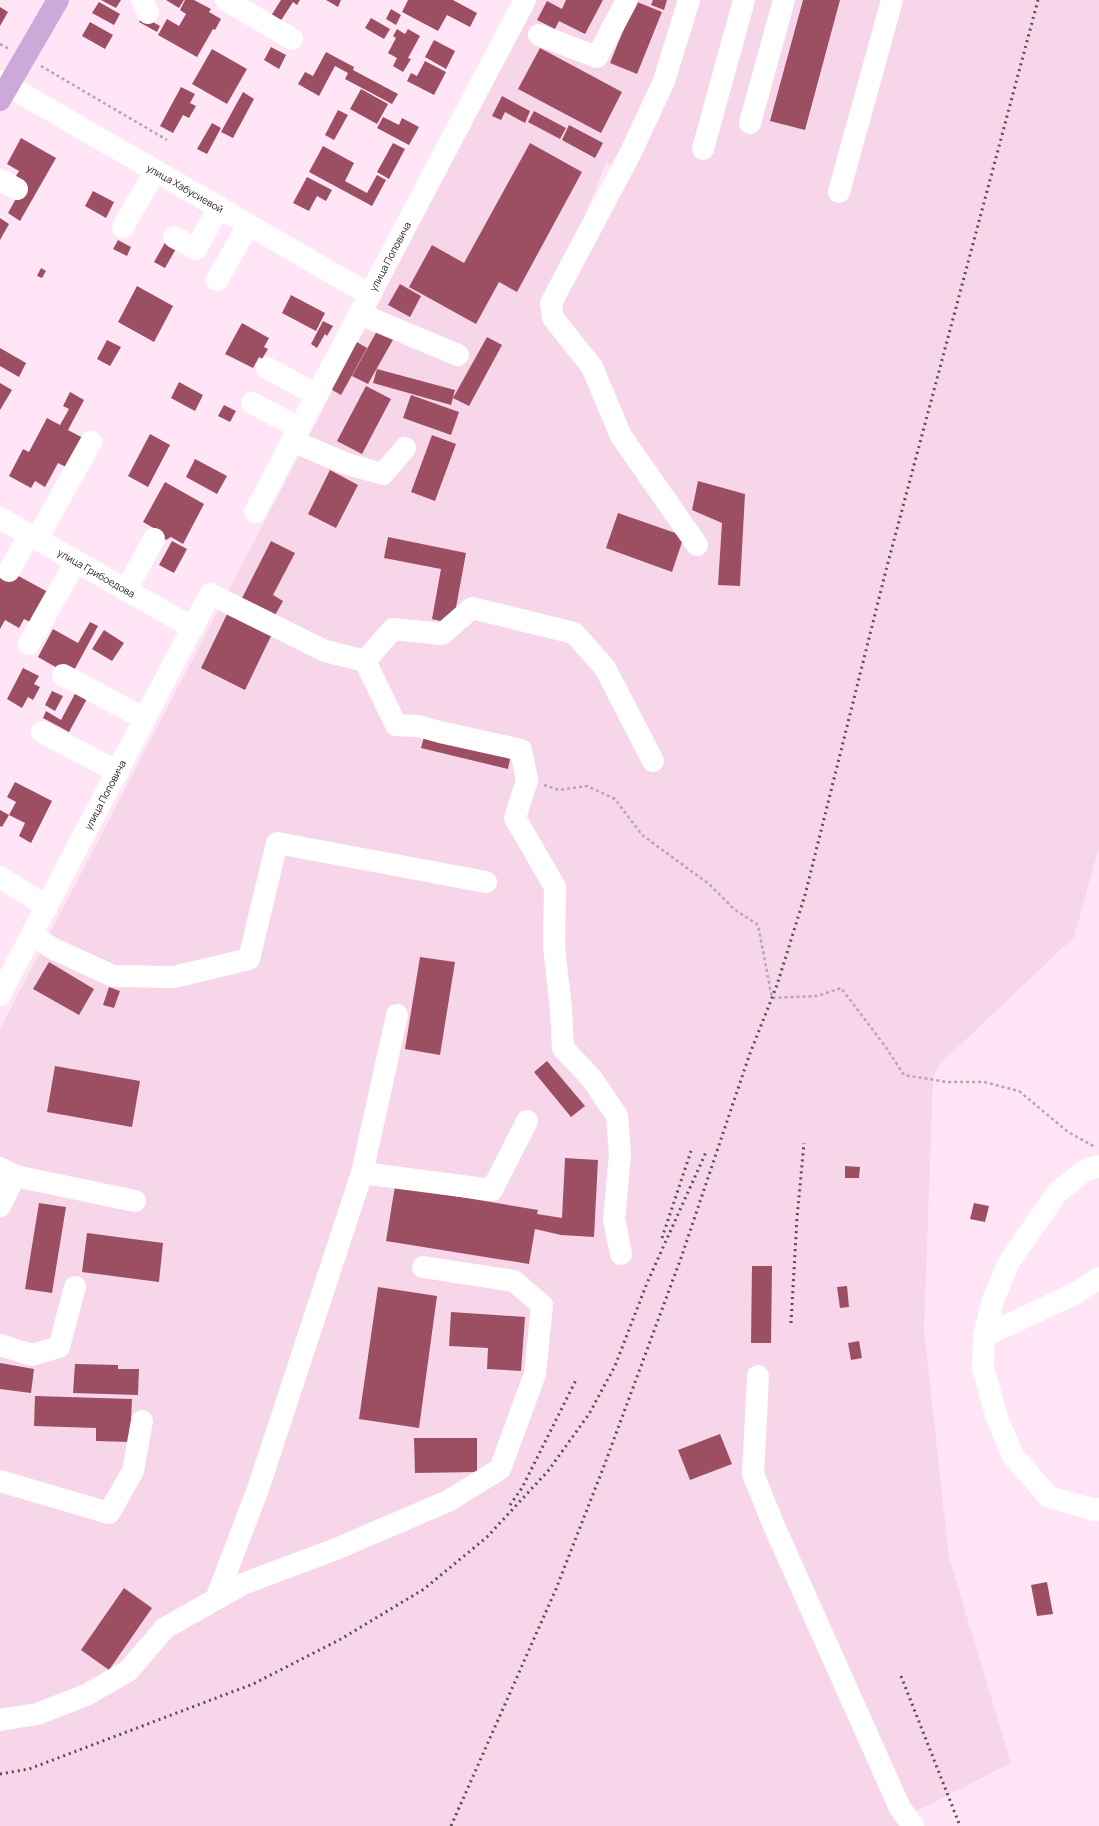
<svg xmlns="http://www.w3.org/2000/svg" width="1099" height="1826" viewBox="0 0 1099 1826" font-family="Manrope,sans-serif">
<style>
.built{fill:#f7d6ea;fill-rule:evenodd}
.building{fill:#9c4f62}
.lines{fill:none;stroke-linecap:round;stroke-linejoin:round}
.path{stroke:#b9a5b2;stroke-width:2.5;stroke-dasharray:3 3;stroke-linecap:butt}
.minor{stroke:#fff;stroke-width:22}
.major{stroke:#cca9d9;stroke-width:22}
.rail{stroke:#5a4d55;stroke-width:3;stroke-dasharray:2 4;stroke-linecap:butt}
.labels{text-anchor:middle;stroke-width:4;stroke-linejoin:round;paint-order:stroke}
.street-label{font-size:10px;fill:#2c2329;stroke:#ffe5f5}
</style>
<rect width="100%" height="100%" fill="#ffe5f5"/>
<path class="built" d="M534,0H665L646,54L667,0H1099V848L1074,937L939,1065L933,1077L924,1330L949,1558L1011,1763L913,1813L919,1826H0V1029L378,304ZM606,162L617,167L571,251Z"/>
<path class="building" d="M101,0H121L116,8Z
M166,0H184L179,8Z
M185,0H194L211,9L209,12L221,19L215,30L213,29L197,57L158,35L167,19L179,26L186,14L180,10Z
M281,0H300L297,5L293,2L278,25L269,19Z
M326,0H341L338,7Z
M408,0H453L477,13L470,27L447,15L438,31L402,12Z
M566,0H603L585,34L559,21L555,29L537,20L547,1L562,9Z
M653,0H667L664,10L651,5Z
M803,0H840L805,130L770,121Z
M635,1L662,12L637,74L610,63Z
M99,2L120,14L114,25L92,13Z
M0,7L8,12L0,26Z
M391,9L401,15L396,25L386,19Z
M142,16L160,26L157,32L139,22Z
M371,18L390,29L384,39L365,28Z
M90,22L113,35L105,49L82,36Z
M397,29L405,34L408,29L420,36L408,58L411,59L403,72L393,66L397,58L388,53L396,38L393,36Z
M434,40L455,51L446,69L425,57Z
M271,47L286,55L279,69L264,60Z
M540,48L622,92L601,133L518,89Z
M212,49L247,69L227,104L192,84Z
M326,52L354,67L353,70L398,94L392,104L345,79L348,73L335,66L319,96L298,84L305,72L313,76Z
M425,61L446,72L434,95L407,81L411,73L417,76Z
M181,87L195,94L190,103L196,106L189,118L183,115L173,133L160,126Z
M361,89L388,104L377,124L350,109Z
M243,92L254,99L233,138L221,132Z
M502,96L530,111L525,123L505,112L501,120L492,116Z
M338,110L348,115L334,140L325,135Z
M534,111L566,128L560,139L528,122Z
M383,117L399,125L402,118L419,127L409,145L377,128Z
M212,123L221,128L207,154L197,149Z
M569,125L603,143L595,158L562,140Z
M21,138L56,158L20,221L8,213L24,184L14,179L19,171L7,164Z
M393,143L405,149L389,179L377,172Z
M530,143L582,172L517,292L499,282L476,324L409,287L432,245L464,263Z
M323,146L354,163L345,181L367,193L377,175L386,180L372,206L309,172Z
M307,177L332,190L326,201L317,196L309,211L293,203Z
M93,191L114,202L106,218L85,206Z
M0,218L9,224L0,240Z
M118,240L131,247L127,256L113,249Z
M166,241L177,247L165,268L154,262Z
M41,268L46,271L42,278L37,276Z
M400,284L421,296L410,317L388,305Z
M137,286L173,306L154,342L118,322Z
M291,295L325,313L316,331L282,313Z
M323,321L333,326L327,336L325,334L317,348L311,344Z
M242,323L269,338L264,347L268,349L262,359L259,357L253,368L225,354Z
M378,329L394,338L368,384L352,376Z
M487,337L502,345L469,406L453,398Z
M107,340L121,347L110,366L97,359Z
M355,341L367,348L341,395L329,388Z
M0,348L26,363L19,377L0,366Z
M377,369L455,390L451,405L373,383Z
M179,382L203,395L195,411L171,398Z
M0,383L12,390L0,410Z
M366,386L391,399L362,454L337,441Z
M70,392L84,400L68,430L85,439L70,469L58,463L45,487L35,481L31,488L9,476L23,449L29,452L47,418L60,425L69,409L63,406Z
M411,395L459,412L451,435L403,418Z
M224,405L236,411L230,422L218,416Z
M150,434L170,445L148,487L128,476Z
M432,435L456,444L435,501L411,492Z
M195,459L227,476L217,494L186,477Z
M330,470L358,485L336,528L308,514Z
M698,481L745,494L740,586L718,585L722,523L692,510Z
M165,482L204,504L183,544L171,537L166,540L158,536L157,530L143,522Z
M618,513L684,536L672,572L606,548Z
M388,537L466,553L453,624L432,619L441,569L384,558Z
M172,541L187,549L174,573L159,565Z
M271,541L295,553L273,595L283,601L274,617L241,600Z
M0,566L48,592L32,623L24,619L19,628L5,620L0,629Z
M229,610L273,632L245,690L201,668Z
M90,622L98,626L71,676L38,657L53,629L78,643Z
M104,630L124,643L112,661L92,649Z
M23,668L39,676L34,684L40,687L33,700L28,697L22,708L7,699Z
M77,690L88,697L69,732L43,718L46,711L61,720Z
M52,691L63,696L55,711L45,705Z
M425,733L511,754L508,769L421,748Z
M15,782L52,801L31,843L19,836L25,823L9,815L16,802L7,797Z
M0,810L9,815L2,827L0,826Z
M420,957L455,962L440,1055L405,1049Z
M49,962L94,989L79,1015L33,989Z
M109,987L120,991L114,1008L103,1005Z
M547,1061L585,1106L571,1117L534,1072Z
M55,1066L140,1081L132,1127L47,1112Z
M565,1158L598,1160L594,1237L561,1235L535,1229L529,1264L386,1241L395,1186L538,1210L537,1214L562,1218Z
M845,1166L860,1167L859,1178H845Z
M39,1203L66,1207L52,1293L25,1289Z
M974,1203L989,1206L985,1222L970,1219Z
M87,1233L163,1243L159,1282L82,1272Z
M752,1266H772L771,1343H751Z
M847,1286L849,1307L840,1308L837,1287Z
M378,1287L437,1296L419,1428L359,1419Z
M451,1312L525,1317L521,1371L487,1369L488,1348L449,1346Z
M859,1341L862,1358L851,1360L848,1343Z
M0,1363L34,1369L31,1393L0,1389Z
M75,1364L118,1365V1369H139L138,1395L73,1393Z
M35,1396L132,1399L130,1442L96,1441V1428L34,1426Z
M720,1434L732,1464L690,1480L678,1450Z
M414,1438H477V1472L415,1473Z
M1047,1582L1053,1614L1037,1616L1031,1585Z
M124,1588L152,1608L109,1670L81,1650Z"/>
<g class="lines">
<path class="path" d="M0,44L9,49
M41,66L167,140
M544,785L559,790L587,786L615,799L642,835L709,884L734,909L758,925L772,998L817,996L841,988L885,1046L904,1075L947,1082H984L1019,1091L1068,1132L1095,1147"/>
<g class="minor">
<path d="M142,0L148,13"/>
<path d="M226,0L292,39"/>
<path d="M689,0L664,81L631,152L551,303L553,318L592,367L621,436L697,545"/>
<path d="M539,35L597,57L627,0"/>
<path id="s1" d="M0,81L370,295"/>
<path d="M750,123L784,0"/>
<path d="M703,149L744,0"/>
<path d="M0,180L17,189"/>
<path d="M839,192L892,0"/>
<path d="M123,227L155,171"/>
<path d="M174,237L196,249L219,207"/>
<path d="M217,280L248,225"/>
<path d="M360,314L458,355"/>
<path d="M267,368L317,395"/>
<path d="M252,403L299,428"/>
<path d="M292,441L347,464L383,474L405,448"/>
<path id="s2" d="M255,512L525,0"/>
<path id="s3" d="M0,518L193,628"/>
<path d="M37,539L91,442"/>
<path d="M9,571L29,535"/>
<path d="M126,590L154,539"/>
<path d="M29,644L76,561"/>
<path d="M365,661L396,725L418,726L440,732L521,750L527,780L515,818L555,887L554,947L561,1009L563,1048L592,1079L617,1116L620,1155L614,1219L621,1254"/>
<path d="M63,675L145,719"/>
<path d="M42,732L118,772"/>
<path d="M0,877L47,907"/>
<path d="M33,936L54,949L113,976L174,977L249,959L277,843L486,882"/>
<path id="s4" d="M0,995L210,594L325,651L365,661L393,629L442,634L472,608L574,633L605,668L653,761"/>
<path d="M1099,1166L1084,1171L1057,1193L1009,1262L993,1300L984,1336L983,1368L997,1418L1013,1456L1049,1497L1095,1510L1099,1509"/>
<path d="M0,1168L15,1176L135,1201"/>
<path d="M362,1173L397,1015"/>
<path d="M0,1206L15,1176"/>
<path d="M984,1336L1074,1294L1099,1278"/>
<path d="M0,1345L32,1355L59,1347L75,1287"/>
<path d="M758,1376L753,1474L774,1526L900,1808L913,1826"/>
<path d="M0,1481L109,1513L133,1471L142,1421"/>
<path d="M216,1599L258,1489L362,1173L492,1190L527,1121"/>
<path d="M0,1720L37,1714L86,1695L128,1671L165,1628L243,1584L336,1549L448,1501L500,1469L535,1374L542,1305L514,1281L423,1267"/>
</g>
<path class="major" d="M0,100L58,0"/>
<path class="rail" d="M662,1238L691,1151
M791,1323L797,1218L804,1143
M510,1505L522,1488L577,1378
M901,1676L960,1826
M0,1774L29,1769L253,1684L341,1639L424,1589L487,1537L548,1471L589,1414L615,1366L647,1283L707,1150
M451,1826L556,1589L604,1466L681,1258L749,1056L777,985L805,895L886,570L1038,0"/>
</g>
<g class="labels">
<g class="street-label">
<text dy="4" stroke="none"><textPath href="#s1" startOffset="214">улица Хабусиевой</textPath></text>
<text dy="4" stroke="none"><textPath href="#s2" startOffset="289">улица Поповича</textPath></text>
<text dy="4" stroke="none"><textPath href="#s3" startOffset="111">улица Грибоедова</textPath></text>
<text dy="4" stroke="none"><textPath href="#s4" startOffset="226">улица Поповича</textPath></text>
</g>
</g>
</svg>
